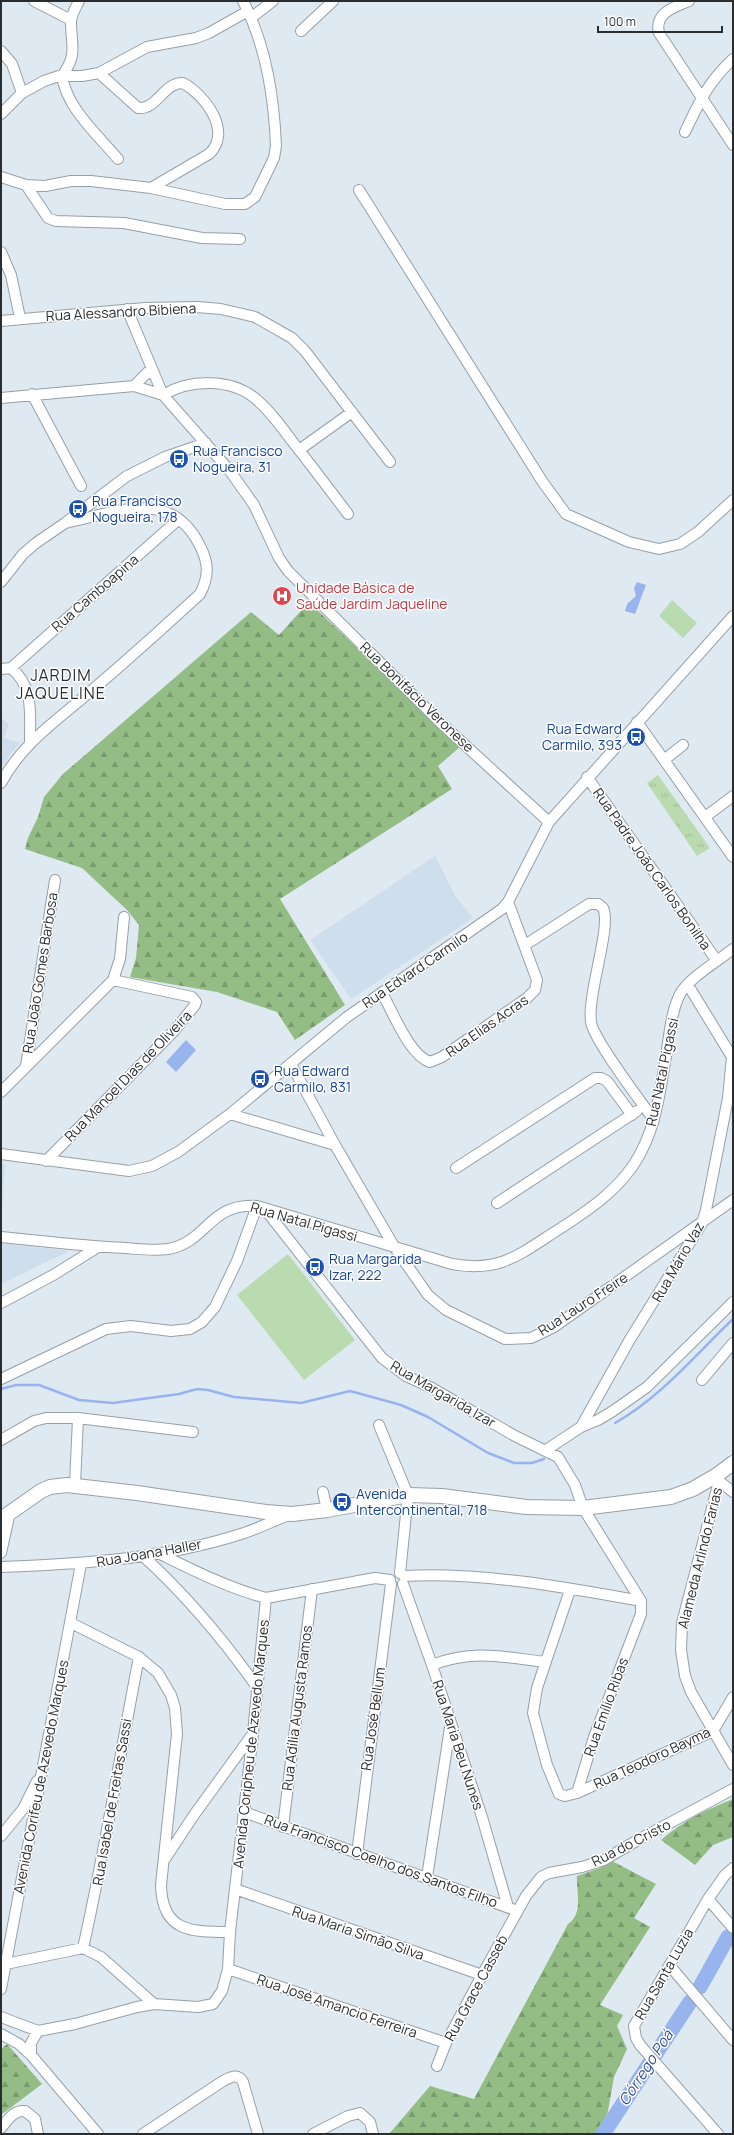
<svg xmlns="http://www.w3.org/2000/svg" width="734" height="2135" viewBox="0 0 734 2135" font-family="Manrope,sans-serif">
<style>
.built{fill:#cedeec}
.forest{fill:url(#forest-firs)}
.park{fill:url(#park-tufts)}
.garden{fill:#badbaf}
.water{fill:#97b4ef}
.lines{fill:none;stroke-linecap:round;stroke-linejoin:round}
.stream{stroke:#97b4ef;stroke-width:2.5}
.river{stroke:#97b4ef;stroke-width:15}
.street-casing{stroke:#96a0a8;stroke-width:12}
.secondary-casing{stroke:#96a0a8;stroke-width:16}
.street{stroke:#fff;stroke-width:10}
.secondary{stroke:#fff;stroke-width:14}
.labels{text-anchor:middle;stroke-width:3;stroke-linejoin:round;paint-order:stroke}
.street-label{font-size:14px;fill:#292d30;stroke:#fff}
.transit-label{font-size:14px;fill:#164399;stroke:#fff;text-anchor:start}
.health-label{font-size:14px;fill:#be3a42;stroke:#fff;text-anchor:start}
.water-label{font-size:15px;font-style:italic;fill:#2e4d93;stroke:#fff}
.quarter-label{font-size:16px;letter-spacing:1px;fill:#292d30;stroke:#fff}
</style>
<defs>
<pattern id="forest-firs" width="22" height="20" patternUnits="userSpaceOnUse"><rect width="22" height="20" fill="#93bd85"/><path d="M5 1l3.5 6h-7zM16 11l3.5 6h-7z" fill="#789a6d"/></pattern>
<pattern id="park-tufts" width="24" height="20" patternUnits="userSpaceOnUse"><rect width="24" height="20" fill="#badbaf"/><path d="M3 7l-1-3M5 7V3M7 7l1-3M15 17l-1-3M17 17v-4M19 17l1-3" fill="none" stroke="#a0bc97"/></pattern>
</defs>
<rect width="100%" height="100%" fill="#dfe9f2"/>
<path class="built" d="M1,717L9,725L4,738L20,743L1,766Z
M435,856L456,897L473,918L351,999L310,940Z
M1,1163L5,1164L1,1223Z
M1,1243L69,1251L1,1284Z"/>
<path class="forest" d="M309,602L460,747L438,766L452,789L280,899L345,1005L295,1040L277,1012L217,992L130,977L136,958L139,925L127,910L82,868L25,849L28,838L38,817L44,797L63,774L251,612L279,635Z
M733,1799V1837L713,1845L695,1865L661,1840C683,1821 705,1810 733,1799Z
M612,1861L656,1884L634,1918L650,1927L600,2005L623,2015L617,2026L627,2049L614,2077L607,2116L597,2134H389L430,2086L474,2099L568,1924C584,1913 576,1892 577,1876L600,1868Z
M7,2044L42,2084L1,2115V2049Z"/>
<path class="park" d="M658,775L710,848L697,856L647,783Z"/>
<path class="garden" d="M672,600L697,623L683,638L659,616Z
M288,1254L355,1340L304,1380L237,1295Z"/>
<path class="water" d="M637,582L646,585L635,614L625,611L627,604L636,596L634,588Z
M186,1040L196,1050L176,1072L166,1062Z"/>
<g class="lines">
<path class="stream" d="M1,1389L16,1385H39L79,1400L113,1403L179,1394L197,1389L208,1390L234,1397L301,1403L350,1391L401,1405L428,1417L488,1453L514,1463H532L544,1459
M615,1423C661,1397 695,1355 733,1319"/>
<path class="river" d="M700,1987L728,1937
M603,2134L690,2002"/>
<g class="street-casing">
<path id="street" d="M34,1L71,20
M79,1C76,7 71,15 71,22C71,46 78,54 62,76C67,109 98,135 118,159
M689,1C674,7 654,13 659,33L733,145
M252,17L273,1
M301,31L333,1
M1,51L12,64L22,93
M99,73L138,108C157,110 164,82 183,83C205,95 233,132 209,154L151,188
M1,114L22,93L44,81L59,76H82L99,73L147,47L196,38L209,33L248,11
M685,132C699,102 709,81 733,59
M1,177L26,185L45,186L71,181H91L151,188L225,204H245L255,197L274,158L276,146C274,96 266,45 243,1
M26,185L48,218L56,221L124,223L202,238L240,239
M359,190L542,481L566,514L629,542L659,549L680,544L698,532L733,500
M1,252L11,275L20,318
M127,309L163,395L230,471L254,505L279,558L288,571L441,723L549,822
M1,321L145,308L197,307L221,309L255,317L292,338L305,351L390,462
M134,386L151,369
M32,394L81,486
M1,398L134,386L163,395C190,379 231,378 256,399C270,411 281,426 292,441C311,465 329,489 348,514
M299,450L352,412
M1,582L23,554L36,543L65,523L127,476L165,457L206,443
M11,668L179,519
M1,669L11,668C34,686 30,715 30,741
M637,722L733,857
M664,760L683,745
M587,777L717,961
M1,783C23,742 58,720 92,690C129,659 164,627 200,594C209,577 209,563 200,546C171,486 115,513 65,523
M705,817L733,796
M525,945L589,904H598L603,908C612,926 587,994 591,1022C593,1039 642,1103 654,1120
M382,993C393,1012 409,1055 430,1062L442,1057L527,998L535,990L537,980L508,902
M291,1064L335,1145L395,1248L428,1295L446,1310L505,1339L531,1338L554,1327L733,1200
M26,1066L55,880
M1,1092L113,980L120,959L124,917
M230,1114L335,1145
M1,1154L129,1171L152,1166L178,1152L230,1114L347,1017L502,909L508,902L549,822L733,616
M46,1161L174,1031L195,1005L196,1002L192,997L113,980
M456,1168L595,1078H601L607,1081L632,1115
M497,1203L637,1111
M264,1208L382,1358L406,1376L432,1388L515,1436L558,1457L575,1485L583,1508L641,1601V1614L594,1737L577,1793
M1,1237C42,1241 84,1246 125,1248C139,1249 154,1251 168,1249C208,1242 208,1203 257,1206L452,1264C496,1272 515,1258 550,1235C585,1213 624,1188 642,1150C656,1123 660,1092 665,1062C669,1041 670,1014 680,994C689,978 718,961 733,949
M1,1303L55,1274L98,1247
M1,1379L106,1329L131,1326L171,1331L190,1329L202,1322L215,1307L237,1261L257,1206
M702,1380L733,1343
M379,1425L408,1495L400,1573
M581,1427L629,1341L702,1223L706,1210L728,1098L732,1057L688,985
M1,1440L34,1421L46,1418H78L193,1432
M546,1450L581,1427L598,1420L613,1411L647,1387L733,1302
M717,1475L719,1481L682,1623L681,1650L685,1676L691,1692L733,1765
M719,1481L733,1492
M75,1485L78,1418
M323,1492L327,1510
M1,1553L10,1512
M143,1556C187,1596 223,1639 257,1687
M1,1567C82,1564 163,1559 241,1534C257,1529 273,1521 289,1515
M404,1576C483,1572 564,1587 641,1601
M403,1584L432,1665L482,1817L508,1907
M570,1590L537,1688L533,1713L547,1765L559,1794L565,1796L577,1793L713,1731L733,1697
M266,1598L375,1578L390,1580
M71,1623L139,1657L158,1673L171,1695L175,1708L177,1734L161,1885C162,1932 191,1932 230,1932
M432,1665C473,1649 503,1657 545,1662
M244,1812L512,1909
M283,1827L312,1589
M1,1836L23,1809L37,1781
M357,1854L391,1584
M165,1859L194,1815L252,1735
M427,1877L450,1728
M235,1889L482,1975
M708,1899L733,1928
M83,1948C105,1851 120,1754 139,1657
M6,1964L83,1948L101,1957L154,2004
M670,1966L733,2040
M228,1969L446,2043
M1,1989L81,1564
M1,2017L38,2031
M1,2034L19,2044L31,2055L98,2134
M31,2055V2043L38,2031L75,2024L137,2007L154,2004L198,2007L213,2004L222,1991L228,1969L230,1932L253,1733L266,1598C228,1588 193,1570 158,1553
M437,2066L446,2043L482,1975L526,1896L541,1877L549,1873L582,1867L604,1860L636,1841L733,1789
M1,2128C8,2120 13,2110 25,2111L35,2119L38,2134
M143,2134L223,2081C231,2077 238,2073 243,2082L258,2134
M313,2134L348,2116L360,2113L370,2122L373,2134
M718,2134L640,2045L636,2038L634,2026L708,1899L725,1875L733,1868"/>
</g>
<g class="secondary-casing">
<path id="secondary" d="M1,1519L41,1491L50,1487L67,1485L137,1493L266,1512L292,1514L327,1510L408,1495L442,1496L526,1507L583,1508L671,1497L693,1489L717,1475L733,1463"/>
</g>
<use href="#street" class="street"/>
<use href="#secondary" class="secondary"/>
</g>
<defs>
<g id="bus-disc" transform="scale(1)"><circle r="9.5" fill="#1a4fb4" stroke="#fff"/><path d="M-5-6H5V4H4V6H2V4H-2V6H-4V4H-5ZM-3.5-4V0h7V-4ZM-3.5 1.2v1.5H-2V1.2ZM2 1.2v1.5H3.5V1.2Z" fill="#fff"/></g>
<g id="hospital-disc" transform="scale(1)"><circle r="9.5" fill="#e0444e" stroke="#fff"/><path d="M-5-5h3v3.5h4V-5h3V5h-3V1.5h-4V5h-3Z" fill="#fff"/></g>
</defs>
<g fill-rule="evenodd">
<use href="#bus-disc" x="179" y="459"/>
<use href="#bus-disc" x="78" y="509"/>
<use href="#hospital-disc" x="282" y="596"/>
<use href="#bus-disc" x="636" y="737"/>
<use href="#bus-disc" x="260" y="1079"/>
<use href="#bus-disc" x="315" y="1267"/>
<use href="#bus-disc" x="342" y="1502"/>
</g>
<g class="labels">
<g class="street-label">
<text transform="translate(121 312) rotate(-3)" y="5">Rua Alessandro Bibiena</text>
<text transform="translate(95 593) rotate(-41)" y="5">Rua Camboapina</text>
<text transform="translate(417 697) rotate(44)" y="5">Rua Bonifácio Veronese</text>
<text transform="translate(652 869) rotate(55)" y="5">Rua Padre João Carlos Bonilha</text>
<text transform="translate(415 970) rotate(-34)" y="5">Rua Edvard Carmilo</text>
<text transform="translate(40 973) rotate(-81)" y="5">Rua João Gomes Barbosa</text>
<text transform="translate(487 1026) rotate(-35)" y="5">Rua Elias Acras</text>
<text transform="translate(662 1072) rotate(-78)" y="5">Rua Natal Pigassi</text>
<text transform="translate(128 1076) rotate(-46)" y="5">Rua Manoel Dias de Oliveira</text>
<text transform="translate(304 1222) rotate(16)" y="5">Rua Natal Pigassi</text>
<text transform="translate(678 1262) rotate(-60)" y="5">Rua Mário Vaz</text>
<text transform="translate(583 1304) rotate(-33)" y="5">Rua Lauro Freire</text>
<text transform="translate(443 1394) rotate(30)" y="5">Rua Margarida Izar</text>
<text transform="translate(149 1553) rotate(-10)" y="5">Rua Joana Haller</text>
<text transform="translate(700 1558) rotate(-76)" y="5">Alameda Arlindo Farias</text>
<text transform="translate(606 1707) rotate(-70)" y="5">Rua Emílio Ribas</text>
<text transform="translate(297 1708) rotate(-83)" y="5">Rua Adília Augusta Ramos</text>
<text transform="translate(373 1719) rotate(-82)" y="5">Rua José Bellum</text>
<text transform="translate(251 1744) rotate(-84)" y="5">Avenida Coripheu de Azevedo Marques</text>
<text transform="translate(458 1745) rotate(72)" y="5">Rua Maria Beu Nunes</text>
<text transform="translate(652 1758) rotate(-25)" y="5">Rua Teodoro Bayma</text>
<text transform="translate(41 1777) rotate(-79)" y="5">Avenida Corifeu de Azevedo Marques</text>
<text transform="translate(112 1802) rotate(-80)" y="5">Rua Isabel de Freitas Sassi</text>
<text transform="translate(631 1843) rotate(-27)" y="5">Rua do Cristo</text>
<text transform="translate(381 1861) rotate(20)" y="5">Rua Francisco Coelho dos Santos Filho</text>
<text transform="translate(358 1933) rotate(19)" y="5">Rua Maria Simão Silva</text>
<text transform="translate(664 1974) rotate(-60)" y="5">Rua Santa Luzia</text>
<text transform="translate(476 1988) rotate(-62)" y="5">Rua Grace Casseb</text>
<text transform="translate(337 2006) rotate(19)" y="5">Rua José Amancio Ferreira</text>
</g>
<g class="transit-label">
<text x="193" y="456">Rua Francisco<tspan x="193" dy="16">Nogueira, 31</tspan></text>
<text x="92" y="506">Rua Francisco<tspan x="92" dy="16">Nogueira, 178</tspan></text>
<text x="622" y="734" text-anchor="end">Rua Edward<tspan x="622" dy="16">Carmilo, 393</tspan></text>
<text x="274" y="1076">Rua Edward<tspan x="274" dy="16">Carmilo, 831</tspan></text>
<text x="329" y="1264">Rua Margarida<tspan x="329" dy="16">Izar, 222</tspan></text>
<text x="356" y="1499">Avenida<tspan x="356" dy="16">Intercontinental, 718</tspan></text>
</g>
<g class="health-label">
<text x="296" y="593">Unidade Básica de<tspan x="296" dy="16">Saúde Jardim Jaqueline</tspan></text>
</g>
<g class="water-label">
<text transform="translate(646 2068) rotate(-57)" y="5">Córrego Poá</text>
</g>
<g class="quarter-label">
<text x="61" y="681">JARDIM<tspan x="61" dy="18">JAQUELINE</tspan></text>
</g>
</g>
<rect width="734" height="2135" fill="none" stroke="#292d30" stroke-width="4"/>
<path d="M598 26v6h124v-6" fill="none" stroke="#292d30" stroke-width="2"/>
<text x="604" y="26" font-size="12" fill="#292d30" stroke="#ffffff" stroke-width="3" paint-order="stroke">100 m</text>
</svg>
